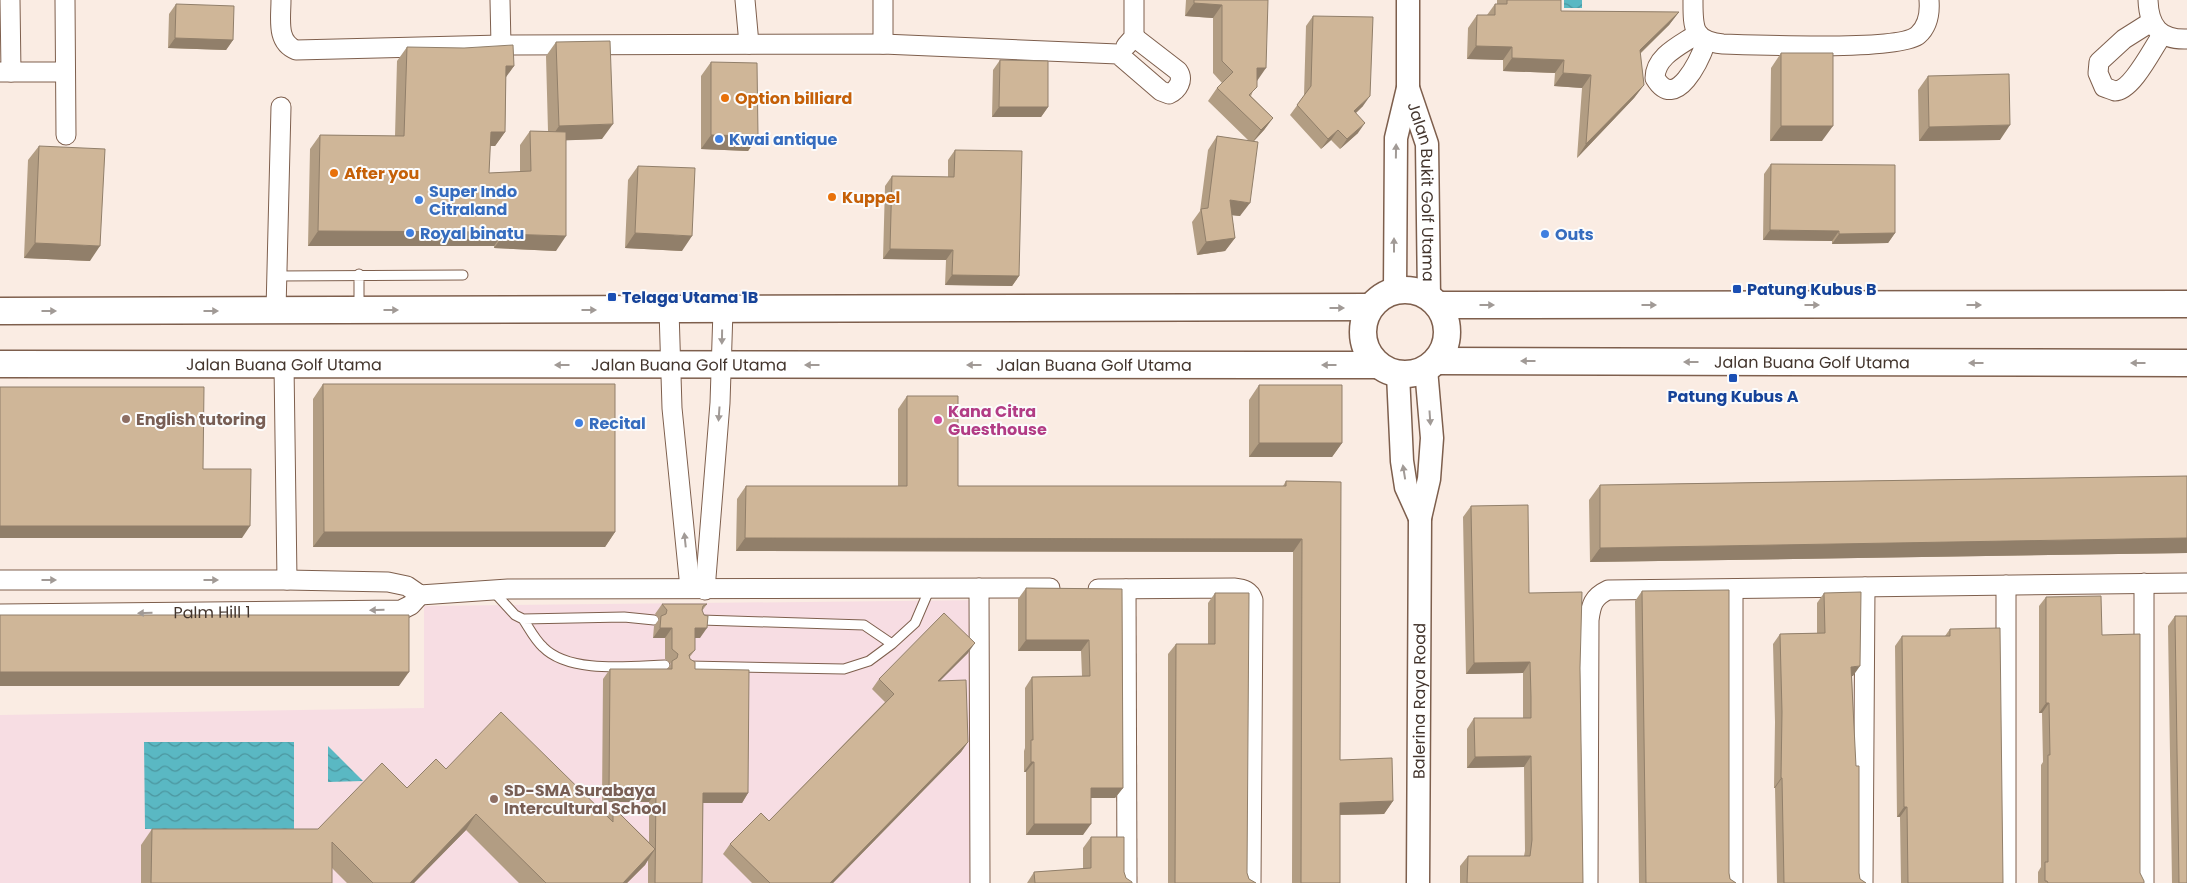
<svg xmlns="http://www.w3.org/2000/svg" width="2187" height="883" viewBox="0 0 2187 883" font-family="Poppins,sans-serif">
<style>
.education{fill:#f7dde3}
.water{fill:url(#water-waves)}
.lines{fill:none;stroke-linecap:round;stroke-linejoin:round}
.service-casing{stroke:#7e5f4d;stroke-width:11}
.minor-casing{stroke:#7e5f4d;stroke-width:21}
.tertiary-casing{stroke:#7e5f4d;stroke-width:25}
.secondary-casing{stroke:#7e5f4d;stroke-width:29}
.service{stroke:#fff;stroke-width:9}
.minor{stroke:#fff;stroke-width:19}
.tertiary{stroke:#fff;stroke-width:22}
.secondary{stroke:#fff;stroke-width:26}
.wall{fill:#b29d83}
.shaded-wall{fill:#917f6a}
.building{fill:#cfb698;stroke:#917f6a}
.oneway{fill:#a19a96}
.food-dot{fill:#e8710a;stroke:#fcfcfc;stroke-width:2}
.shop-dot{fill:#3f7fe0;stroke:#fcfcfc;stroke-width:2}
.transit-dot{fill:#1a4fb4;stroke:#fcfcfc;stroke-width:2}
.education-dot{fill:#8d6e63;stroke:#fcfcfc;stroke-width:2}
.hotel-dot{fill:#d1479c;stroke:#fcfcfc;stroke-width:2}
.labels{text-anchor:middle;stroke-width:4;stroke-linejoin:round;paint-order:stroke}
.food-label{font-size:16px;font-weight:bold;fill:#c56008;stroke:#fcfcfc;text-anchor:start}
.shop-label{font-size:16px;font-weight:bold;fill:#366cbe;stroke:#fcfcfc;text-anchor:start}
.street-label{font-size:16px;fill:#43352d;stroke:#fcfcfc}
.transit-label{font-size:16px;font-weight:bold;fill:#164399;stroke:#fcfcfc;text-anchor:start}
.hotel-label{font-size:16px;font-weight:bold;fill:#b23c85;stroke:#fcfcfc;text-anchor:start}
.education-label{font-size:16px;font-weight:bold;fill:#785e54;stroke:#fcfcfc;text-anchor:start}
</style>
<defs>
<pattern id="water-waves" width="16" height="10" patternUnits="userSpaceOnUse" patternTransform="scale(1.25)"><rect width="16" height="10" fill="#5ab8c3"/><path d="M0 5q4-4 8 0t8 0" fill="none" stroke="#4c969f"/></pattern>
</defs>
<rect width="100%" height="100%" fill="#faece3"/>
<path class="education" d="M986,600L989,883H0V715L424,708V606Z"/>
<path class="water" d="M1564,0H1582V8H1564Z
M144,742H294V829H145Z
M328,746L363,781L328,782Z"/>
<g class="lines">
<g class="service-casing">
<path id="service" d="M277,276L463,275
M359,308V274
M493,591L515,615L523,619L624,617L654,620
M523,619C529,628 535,640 543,647C569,674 631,666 665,665
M701,620L864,625L892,644L915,623L930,588
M688,666L844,669L869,661L892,644"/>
</g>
<g class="minor-casing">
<g id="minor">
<path d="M10,0L11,72"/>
<path d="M65,0L66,135"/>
<path d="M281,0C281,19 276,42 296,50L501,45L883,44L1118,54L1161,91L1169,94C1178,90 1184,80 1178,71L1134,37"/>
<path d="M500,0L501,45"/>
<path d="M745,0L749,44"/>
<path d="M1693,0C1693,27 1692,41 1723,44C1755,45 1900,51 1918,35C1928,26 1930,12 1929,0"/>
<path d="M2148,0C2149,27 2160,40 2187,39"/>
<path d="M2151,22L2124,39L2099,62L2098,73L2104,87C2107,88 2112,90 2115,91C2132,91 2153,48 2162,35"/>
<path d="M1697,34C1681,45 1655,56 1655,78C1676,113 1700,59 1706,42"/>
<path d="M883,44V0"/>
<path d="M1126,46L1134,37V0"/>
<path d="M0,72H65"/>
<path d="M276,310L281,107"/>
<path d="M669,310L672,408L690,588"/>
<path d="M284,365L287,580"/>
<path d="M0,580H287L388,582L407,586L420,595L508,589L1050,588"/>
<path d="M2006,585V883"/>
<path d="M979,588L980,883"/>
<path d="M1098,589L1234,588C1244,589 1250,591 1253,600L1251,883"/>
<path d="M1126,589L1127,883"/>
<path d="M1733,589V883"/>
<path d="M705,590L720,403L723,310"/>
<path id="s1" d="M0,614L401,610L411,605L420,595"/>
<path d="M1588,883L1589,620C1591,605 1593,597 1608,590L2187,583"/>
<path d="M1863,883L1865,587"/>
<path d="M2144,883V583"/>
</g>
</g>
<g class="tertiary-casing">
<g id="tertiary">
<path id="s2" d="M1408,88L1427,144L1429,297"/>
<path d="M1395,291L1396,138L1408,88V0"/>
<path d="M1398,374L1402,461L1406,487L1420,518"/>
<path id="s3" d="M1418,883L1420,518L1429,479L1432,438L1426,369"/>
</g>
</g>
<g class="secondary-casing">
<g id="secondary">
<circle cx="1405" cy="332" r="42"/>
<path d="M1438,305L2187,304"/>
<path d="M0,311L1370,307"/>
<path id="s4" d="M1436,361L2187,363"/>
<path id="s5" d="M0,364L1378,365"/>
</g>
</g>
<use href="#service" class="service"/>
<use href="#minor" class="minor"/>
<use href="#tertiary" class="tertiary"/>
<use href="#secondary" class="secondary"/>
</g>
<path class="wall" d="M1186,0H1268L1257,81L1251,96L1273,118L1264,130L1254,141L1240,216L1232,215L1235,238L1225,251L1197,255L1192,222L1200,211L1208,150L1217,136L1249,141L1208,101L1217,88L1222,83L1213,73V18L1185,16Z
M1497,0H1561V11L1679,12L1669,25L1640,54L1644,85L1634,98L1577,158L1582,88L1554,86L1555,73L1503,71V60L1467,59L1468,28L1477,15H1487L1495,4H1497Z
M176,4L233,40L226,50L168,48L169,14Z
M1313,16L1363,106L1356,113L1358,133L1340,149L1331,140L1321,149L1290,115L1304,96L1306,26Z
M556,42L602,139L566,140L556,251L494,248V246H308L310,149L320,135L395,136L397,61L407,47L514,66L506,76L505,132L495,146H490L489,173L520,172V145L530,131H548L546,56Z
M1781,53L1822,141H1770L1771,68Z
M1000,60L1048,107L1041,117H992L993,70Z
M711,62L758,136L748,151L701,149V76Z
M1928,76L2000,140L1919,141L1918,90Z
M39,146L90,261L24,258L28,160Z
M955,150L1019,276L1012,286L945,285L946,260L883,259L885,186L892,176L948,177V160Z
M1771,164L1895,233L1888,243L1832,244V241L1763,240L1764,174Z
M638,166L682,251L625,248L628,180Z
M323,384L615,532L605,547H313V399Z
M1259,385L1342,443L1332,457H1249V400Z
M907,396L958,486H1283L1286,481L1341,482L1340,760L1393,801L1384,814L1340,815V883H1292L1293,552L736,551L737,499L746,486H898V409Z
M2187,476V553L1590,562L1589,500L1600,485Z
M1471,506L1580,668L1583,883H1460V866L1468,856H1524L1525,851L1524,767L1467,768V729L1474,718H1523V673L1466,674L1463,517Z
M1026,588L1122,589L1123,788L1115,798H1091L1083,835H1026V772H1024V751L1025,748V688L1032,677L1082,676L1081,651H1018V599Z
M1642,591L1730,879L1736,883H1639L1635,601Z
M1215,593L1247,873L1249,879L1256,883H1168V654L1176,644H1208V603Z
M1824,593L1853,676H1852L1859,873L1860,879L1866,883H1777L1775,788H1774L1775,722L1773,644L1780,634L1817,633V603Z
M2046,597L2102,635L2140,873L2144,883H2038V872L2041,867V765L2043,762L2042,713H2039V606Z
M662,604H707L702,611L700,638H695V650L689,658L748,793L742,803H703L702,883H648V859L645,865L627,883H519L466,830L414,883H347L332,868V883H141V845L152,829H318L407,788L446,769L607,816L613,807L649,842V802H602L603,679L610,669H667L671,664L665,659V638H653L654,626L659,619L655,614Z
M2175,616L2187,883H2172L2168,626Z
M1950,629L2003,883H1901L1900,817H1897L1895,646L1902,636H1945Z
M968,653L940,680L968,742L961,752L833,883H752L723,854L730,844L769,821L885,702L872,689L879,679Z
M1091,837L1124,872L1126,878L1132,883H1027L1034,872L1083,869V848Z"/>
<path class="shaded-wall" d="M1194,3L1222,5L1213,18L1185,16Z
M1679,12L1669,25L1630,63L1640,50Z
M175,38L233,40L226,50L168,48Z
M1476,46L1512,47L1503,60L1467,59Z
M1512,58L1564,60L1555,73L1503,71Z
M506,66H514L504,80Z
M1257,68H1266L1257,81Z
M1563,73L1591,75L1582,88L1554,86Z
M1644,85L1634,98L1577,158L1586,144Z
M1370,96L1363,106L1347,121L1354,111Z
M999,107H1048L1041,117H992Z
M1273,118L1264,130L1252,143L1261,130Z
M1365,123L1358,133L1340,149L1347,139Z
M613,124L602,139L549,141L559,126Z
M2010,125L2000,140L1919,141L1929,127Z
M1781,126H1833L1822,141H1770Z
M1338,130L1331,140L1321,149L1328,139Z
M491,132H505L495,146H481Z
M711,135L758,136L748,151L701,149Z
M1230,200L1250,203L1240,216L1220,214Z
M1770,230L1839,231L1832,241L1763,240Z
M318,231L504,232L494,246H308Z
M635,233L692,236L682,251L625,248Z
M1895,233L1888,243L1832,244L1839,234Z
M504,234L566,236L556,251L494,248Z
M1235,238L1225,251L1197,255L1206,242Z
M35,243L100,246L90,261L24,258Z
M890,249L953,250L946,260L883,259Z
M952,275L1019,276L1012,286L945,285Z
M1259,443H1342L1332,457H1249Z
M0,526H250L242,538H0Z
M324,532H615L605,547H313Z
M745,538L1302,539L1293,552L736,551Z
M2187,538V553L1590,562L1600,548Z
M660,628H672L665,638H653Z
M695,628H707L700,638H688Z
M1026,640H1089L1081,651H1018Z
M975,643L968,653L931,690L938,681Z
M1530,662L1523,673L1466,674L1474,663Z
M1860,666L1853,676L1844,677L1851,667Z
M0,672H409L399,686H0Z
M2046,703H2049L2042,713H2039Z
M968,742L961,752L833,883H830Z
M1531,756L1524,767L1467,768L1475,757Z
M1031,762H1034L1026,772H1024Z
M1781,778H1782L1775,788H1774Z
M1091,788H1123L1115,798H1083Z
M609,792H656L649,802H602Z
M703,793H748L742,803H696Z
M1393,801L1384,814L1331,815L1340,803Z
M1904,807H1907L1900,817H1897Z
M476,814L466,830L414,883H410Z
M1034,824H1091L1083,835H1026Z
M655,849L645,865L627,883H623Z"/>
<path class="building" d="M1194,0H1268L1266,68H1257V87L1249,95L1273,118L1261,130L1217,88L1233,72L1222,61V5L1194,3Z
M1507,0H1561V11L1679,12L1640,50L1644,85L1586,144L1591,75L1563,73L1564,60L1512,58V47L1476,46L1477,15H1495V4H1507Z
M176,4L234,6L233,40L175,38Z
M1313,16L1373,17L1370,96L1354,111L1365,123L1347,139L1338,130L1328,139L1297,105L1311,86Z
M610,41L613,124L559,126L556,42Z
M513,45L514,66H506L505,132H491L489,173L531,171L530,131L566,132V236L504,234V232L318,231L320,135L404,136L407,47L464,48Z
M1781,53H1833V126H1781Z
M1000,60L1048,61V107H999Z
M711,62L757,63L758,136L711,135Z
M2009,74L2010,125L1929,127L1928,76Z
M1217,136L1258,142L1250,203L1230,200L1235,238L1206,242L1201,209L1208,208Z
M39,146L105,149L100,246L35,243Z
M955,150L1022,151L1019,276L952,275L953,250L890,249L892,176L954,177Z
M1771,164L1895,165V233L1839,234V231L1770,230Z
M638,166L695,168L692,236L635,233Z
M323,384H615V532H324Z
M1259,385H1342V443H1259Z
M0,387H204L203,469H251L250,526H0Z
M907,396H958V486H1286V481L1341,482L1340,760L1392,758L1393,801L1340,803V883H1301L1302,539L745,538L746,486H907Z
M2187,476V538L1600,548V485Z
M1528,505L1529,593L1582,592L1580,668L1583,883H1467L1468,856H1530L1532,840L1531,756L1475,757L1474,718H1531V697L1530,662L1474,663L1471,506Z
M1026,588L1122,589L1123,788H1091V824H1034V762H1031V740H1033L1032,677L1090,676L1089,640H1026Z
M1729,590V873L1730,879L1736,883H1646L1642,591Z
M1861,592L1860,666L1851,667L1856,766H1859V873L1860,879L1866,883H1784L1782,778H1781L1782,712L1780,634L1825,633L1824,593Z
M1215,593H1249L1247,873L1249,879L1256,883H1175L1176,644H1215Z
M2101,596L2102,635L2140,634V873L2144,881V883H2048L2047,881H2045V862H2048V755H2050L2049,703H2046V597Z
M662,604H707L703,606L702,610L704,615L708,616L707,628H695V650L689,655L690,659L695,662V669L749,670L748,793H703L702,883H655L656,792H609L610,669H672V661L677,658L678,654L672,649V628H660L661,616L666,614L667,610Z
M944,613L975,643L938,681L966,680L968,742L830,883H770L730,844L761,813L769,821L894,694L879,679Z
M0,615H409V672H0Z
M2175,616H2187V883H2179Z
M2000,628L2003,883H1908L1907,807H1904L1902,636H1950V629Z
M501,712L613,822V807L655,849L623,883H546L476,814L410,883H373L332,842V883H151L152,829H318L382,763L407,788L436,759L446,769Z
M1091,837H1124V872L1126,878L1132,882V883H1035L1034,872L1091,868Z"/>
<defs><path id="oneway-solid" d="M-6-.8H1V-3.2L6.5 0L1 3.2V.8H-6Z" transform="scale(1.25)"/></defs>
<g class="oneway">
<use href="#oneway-solid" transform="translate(1396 151) rotate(-89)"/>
<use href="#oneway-solid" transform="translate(1394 245) rotate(-90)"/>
<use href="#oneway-solid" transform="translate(1487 305)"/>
<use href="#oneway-solid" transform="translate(1649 305)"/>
<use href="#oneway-solid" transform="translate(1812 305)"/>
<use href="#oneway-solid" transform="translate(1974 305)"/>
<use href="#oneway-solid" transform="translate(1337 308)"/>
<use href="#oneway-solid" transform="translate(391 310)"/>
<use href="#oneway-solid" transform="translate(589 310)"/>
<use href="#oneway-solid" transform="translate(49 311)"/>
<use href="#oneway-solid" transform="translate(211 311)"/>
<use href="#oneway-solid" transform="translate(722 337) rotate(91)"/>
<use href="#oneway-solid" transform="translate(1528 361) rotate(-180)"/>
<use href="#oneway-solid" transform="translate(1691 362) rotate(-180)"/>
<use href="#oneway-solid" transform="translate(1976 363) rotate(-180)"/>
<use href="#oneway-solid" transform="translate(2138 363) rotate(-180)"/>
<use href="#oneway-solid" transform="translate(562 365) rotate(-180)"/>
<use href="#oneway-solid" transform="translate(812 365) rotate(-180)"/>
<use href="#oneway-solid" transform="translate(974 365) rotate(-180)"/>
<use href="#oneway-solid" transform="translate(1329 365) rotate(-180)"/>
<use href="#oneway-solid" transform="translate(719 414) rotate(94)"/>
<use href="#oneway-solid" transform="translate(1430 418) rotate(86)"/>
<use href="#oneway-solid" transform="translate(1404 472) rotate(-99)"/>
<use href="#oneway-solid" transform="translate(685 540) rotate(-96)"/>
<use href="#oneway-solid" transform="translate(49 580)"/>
<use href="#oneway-solid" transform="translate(211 580)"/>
<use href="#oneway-solid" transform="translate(377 610) rotate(179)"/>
<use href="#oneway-solid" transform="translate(145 613) rotate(179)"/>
</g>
<g class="food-dot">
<circle cx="725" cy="98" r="5"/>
<circle cx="334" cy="173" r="5"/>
<circle cx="832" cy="197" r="5"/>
</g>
<g class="shop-dot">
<circle cx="719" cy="139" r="5"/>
<circle cx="419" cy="200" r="5"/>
<circle cx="410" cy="233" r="5"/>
<circle cx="1545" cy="234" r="5"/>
<circle cx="579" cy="423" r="5"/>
</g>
<g class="transit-dot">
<rect x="1732" y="284" width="10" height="10" rx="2.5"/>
<rect x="607" y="292" width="10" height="10" rx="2.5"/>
<rect x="1728" y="373" width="10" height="10" rx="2.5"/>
</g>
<g class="education-dot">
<circle cx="126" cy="419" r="5"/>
<circle cx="494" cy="799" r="5"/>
</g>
<circle class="hotel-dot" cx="938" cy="420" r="5"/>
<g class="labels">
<g class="food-label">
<text x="735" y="104">Option billiard</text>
<text x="344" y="179">After you</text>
<text x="842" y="203">Kuppel</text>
</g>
<g class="shop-label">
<text x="729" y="145">Kwai antique</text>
<text x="429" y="197">Super Indo<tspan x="429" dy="18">Citraland</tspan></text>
<text x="420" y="239">Royal binatu</text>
<text x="1555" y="240">Outs</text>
<text x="589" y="429">Recital</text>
</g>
<g class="street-label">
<text dy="6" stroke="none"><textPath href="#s2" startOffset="106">Jalan Bukit Golf Utama</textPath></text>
<text dy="6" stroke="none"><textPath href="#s4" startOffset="376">Jalan Buana Golf Utama</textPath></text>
<text dy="6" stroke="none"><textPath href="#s5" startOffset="284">Jalan Buana Golf Utama</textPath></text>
<text dy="6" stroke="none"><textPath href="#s5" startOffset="689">Jalan Buana Golf Utama</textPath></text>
<text dy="6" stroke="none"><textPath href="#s5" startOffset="1094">Jalan Buana Golf Utama</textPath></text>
<text dy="6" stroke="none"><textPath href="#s1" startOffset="212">Palm Hill 1</textPath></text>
<text dy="6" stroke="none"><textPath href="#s3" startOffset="182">Balerina Raya Road</textPath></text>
</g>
<g class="transit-label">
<text x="1747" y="295">Patung Kubus B</text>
<text x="622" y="303">Telaga Utama 1B</text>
<text x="1733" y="402" text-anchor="middle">Patung Kubus A</text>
</g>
<g class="hotel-label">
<text x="948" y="417">Kana Citra<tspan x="948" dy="18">Guesthouse</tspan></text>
</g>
<g class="education-label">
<text x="136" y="425">English tutoring</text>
<text x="504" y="796">SD-SMA Surabaya<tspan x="504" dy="18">Intercultural School</tspan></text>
</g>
</g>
</svg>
